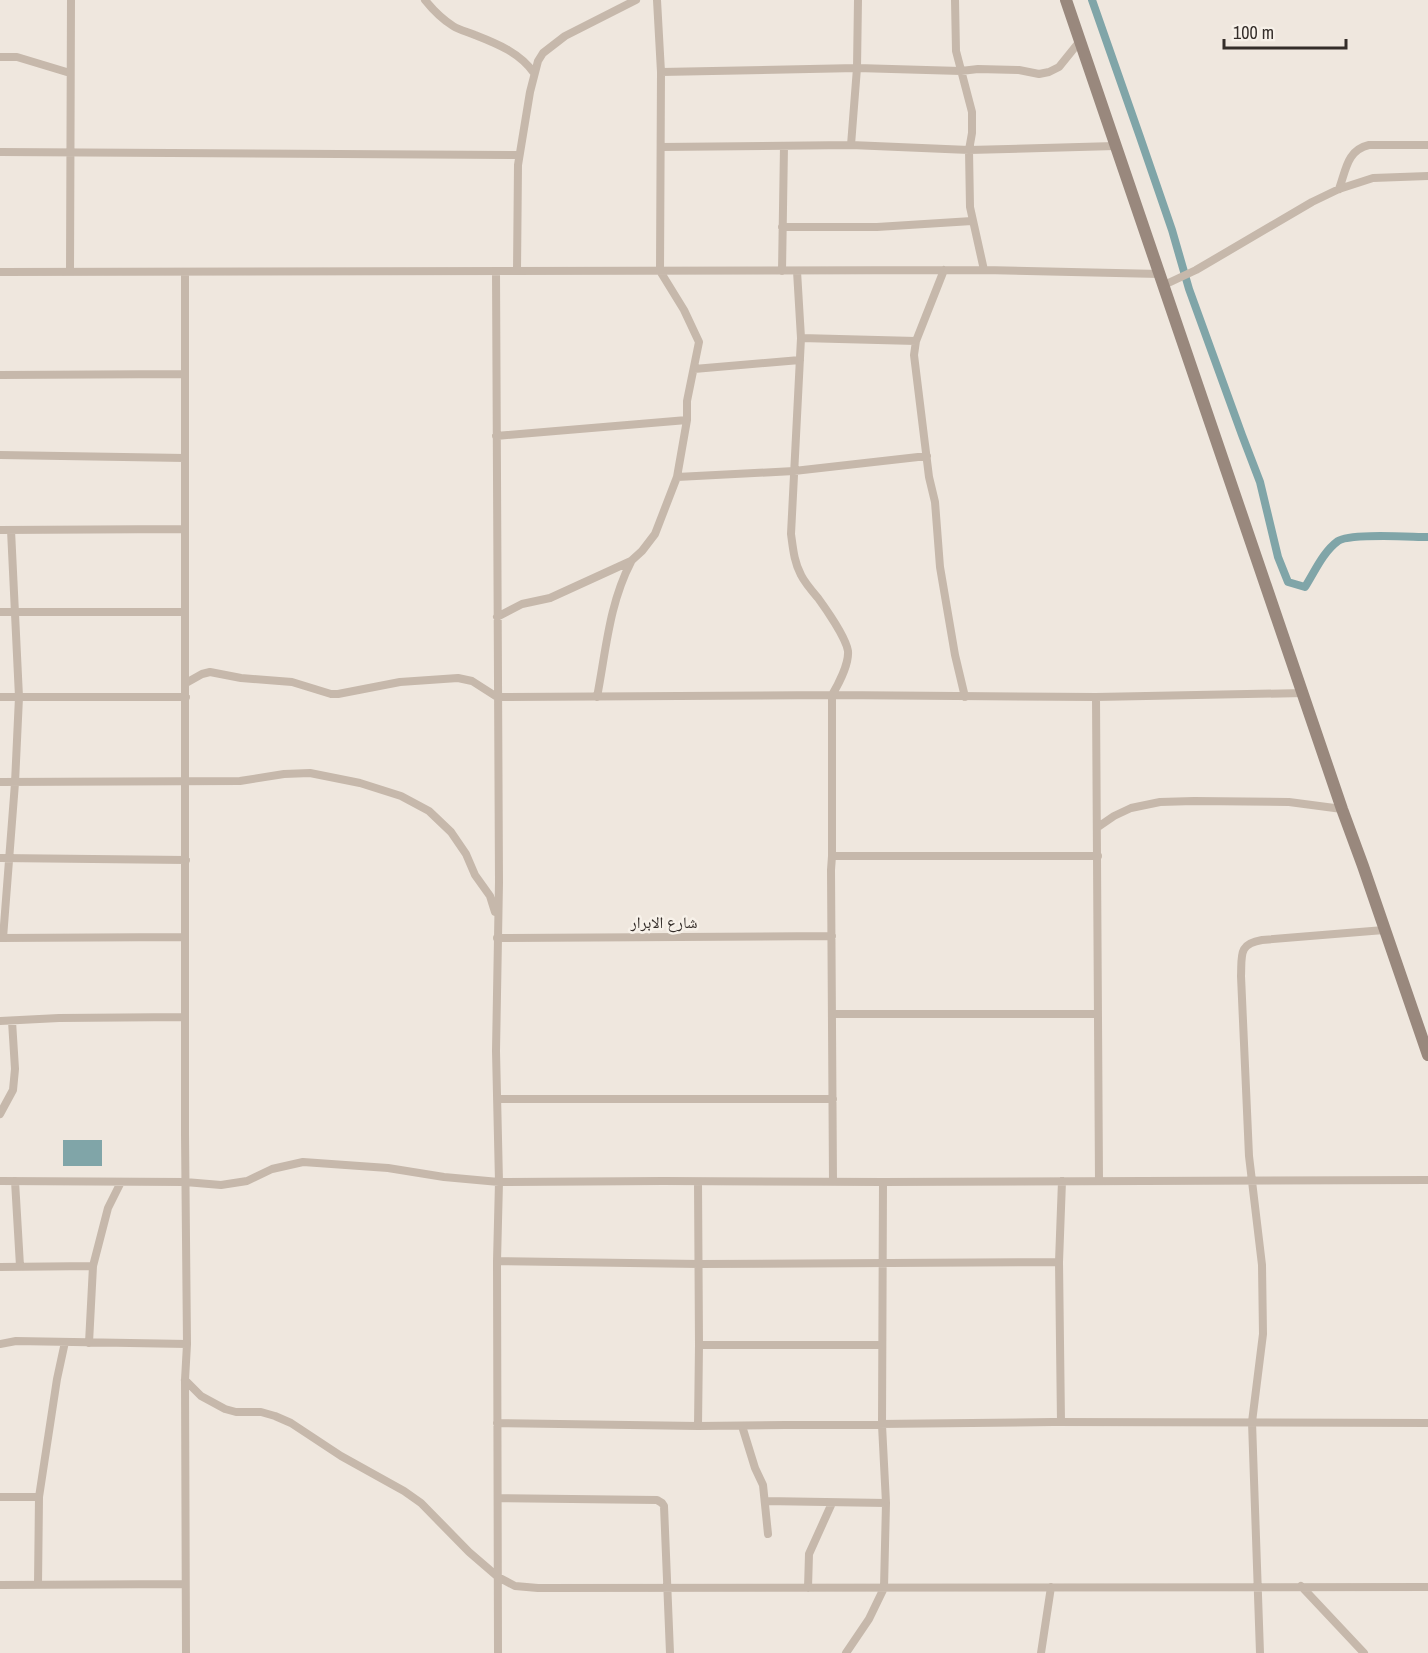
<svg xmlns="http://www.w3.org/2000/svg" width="1428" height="1653" viewBox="0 0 1428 1653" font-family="'Archivo Narrow','Noto Naskh Arabic',sans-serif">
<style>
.water{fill:#80a5a8}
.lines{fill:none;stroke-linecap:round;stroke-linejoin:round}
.canal{stroke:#80a5a8;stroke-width:8}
.street{stroke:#c6b8ab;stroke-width:8}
.secondary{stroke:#99887d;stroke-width:12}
.labels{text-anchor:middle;stroke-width:5;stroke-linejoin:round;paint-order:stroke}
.street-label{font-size:16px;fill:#342d29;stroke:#f7f1e9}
</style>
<rect width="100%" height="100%" fill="#efe7de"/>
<path class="water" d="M63,1140H102V1166H63Z"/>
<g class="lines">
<path class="canal" d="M1092,0L1140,137L1172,230L1189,289L1242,435L1260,482L1278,557L1288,582L1305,587C1315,571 1323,552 1338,541C1350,533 1411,537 1428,537"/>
<path class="street" d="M425,0C433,10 442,19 453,26C459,30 468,32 475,35C498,44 520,53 534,73
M955,0L956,51L972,112V133L969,150L970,207L984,270
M0,57H17L70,73
M661,72L857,68L961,71L978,69L1019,70L1039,74L1049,72L1059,67L1080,41
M851,145L857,68L858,0
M661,147L851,145L969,150L1115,146
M0,152L519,155
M1339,189C1346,170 1347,150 1369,145H1428
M782,227H877L972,221
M944,270L916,341L914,355L929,477L935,502L940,567L955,655L965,697
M517,271L518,165L530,92L538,61L543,53L565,36L636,0
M782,271L784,146
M797,271L801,338L791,534C793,548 794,562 801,575C805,583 812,591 818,598C826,609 846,638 848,651C849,664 838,685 832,695V856L831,870L833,1181
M0,272L984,270L1160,274
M70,272L71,0
M185,272V1134L187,1344L185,1380L186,1653
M496,272L499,882L496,1051L499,1182L497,1261L498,1653
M1164,285L1196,270L1312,202L1339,189L1373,178L1428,176
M801,338L916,341
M694,369L800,360
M0,375L185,374
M496,436L687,420
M0,455L185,458
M677,477L794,471L927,456
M0,530L184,529
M0,612H185
M497,617L522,604L550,598L631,561L642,551L655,534L677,477L687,420V401L699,342L684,310L660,271L661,72L657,0
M186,683L202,674L210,672L241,678L292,682L331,694H338L400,682L458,678L472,681L497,697L832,695L1096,697L1304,693
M0,697H186
M597,697C606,651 609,604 631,562
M1096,697L1099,1181
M0,782L240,781L284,774L310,773L360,783L401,796L429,811L451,832L466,854L475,875L490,896L495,912
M1098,827L1114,816L1131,808L1160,802L1194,801L1289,802L1342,809
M832,856H1098
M0,858L186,860
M0,938L185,937
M3,938L15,783L19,697L11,530
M497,938L832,936
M833,1014H1097
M0,1021L59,1018L185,1017
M497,1099H833
M0,1114L13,1090L15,1069L12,1021
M0,1181L185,1182L221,1185L247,1181L272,1169L303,1162L388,1168L444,1177L499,1182L663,1181L883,1182L1428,1180
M15,1181L20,1266
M497,1261L699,1264L1059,1262
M0,1267L93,1266
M89,1343L93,1266L108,1208L121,1182
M0,1344L16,1341L187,1344
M699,1345H882
M185,1380L201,1396L225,1409L236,1412H261L275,1416L291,1423L341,1456L404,1491L421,1503L469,1552L498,1577L515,1586L538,1588L1428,1587
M1061,1422L1059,1262L1062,1181
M497,1423L698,1426L1053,1422L1428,1423
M698,1426L699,1345L698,1182
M742,1426L755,1468L763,1485L768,1534
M0,1497H39
M498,1498L657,1500L662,1503L664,1506L670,1653
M765,1501L886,1503
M0,1585L185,1584
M38,1585L39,1497L57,1379L65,1342
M1301,1586L1364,1653
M808,1588L809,1554L832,1503
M846,1653L869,1619L884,1588L886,1503L882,1425L883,1182
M1041,1653L1051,1587
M1260,1653L1252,1422L1263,1334L1262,1265L1249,1156L1241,976C1242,955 1238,944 1262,940L1384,930"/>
<path class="secondary" d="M1066,0L1342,809L1363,866L1428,1055"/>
</g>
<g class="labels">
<g class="street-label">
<text x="664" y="928">شارع الابرار</text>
</g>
</g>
<path d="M1224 39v9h122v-9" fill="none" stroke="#342d29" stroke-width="3"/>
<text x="1233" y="39" font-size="18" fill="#342d29" stroke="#f7f1e9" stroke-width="4.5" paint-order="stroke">100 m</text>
</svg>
